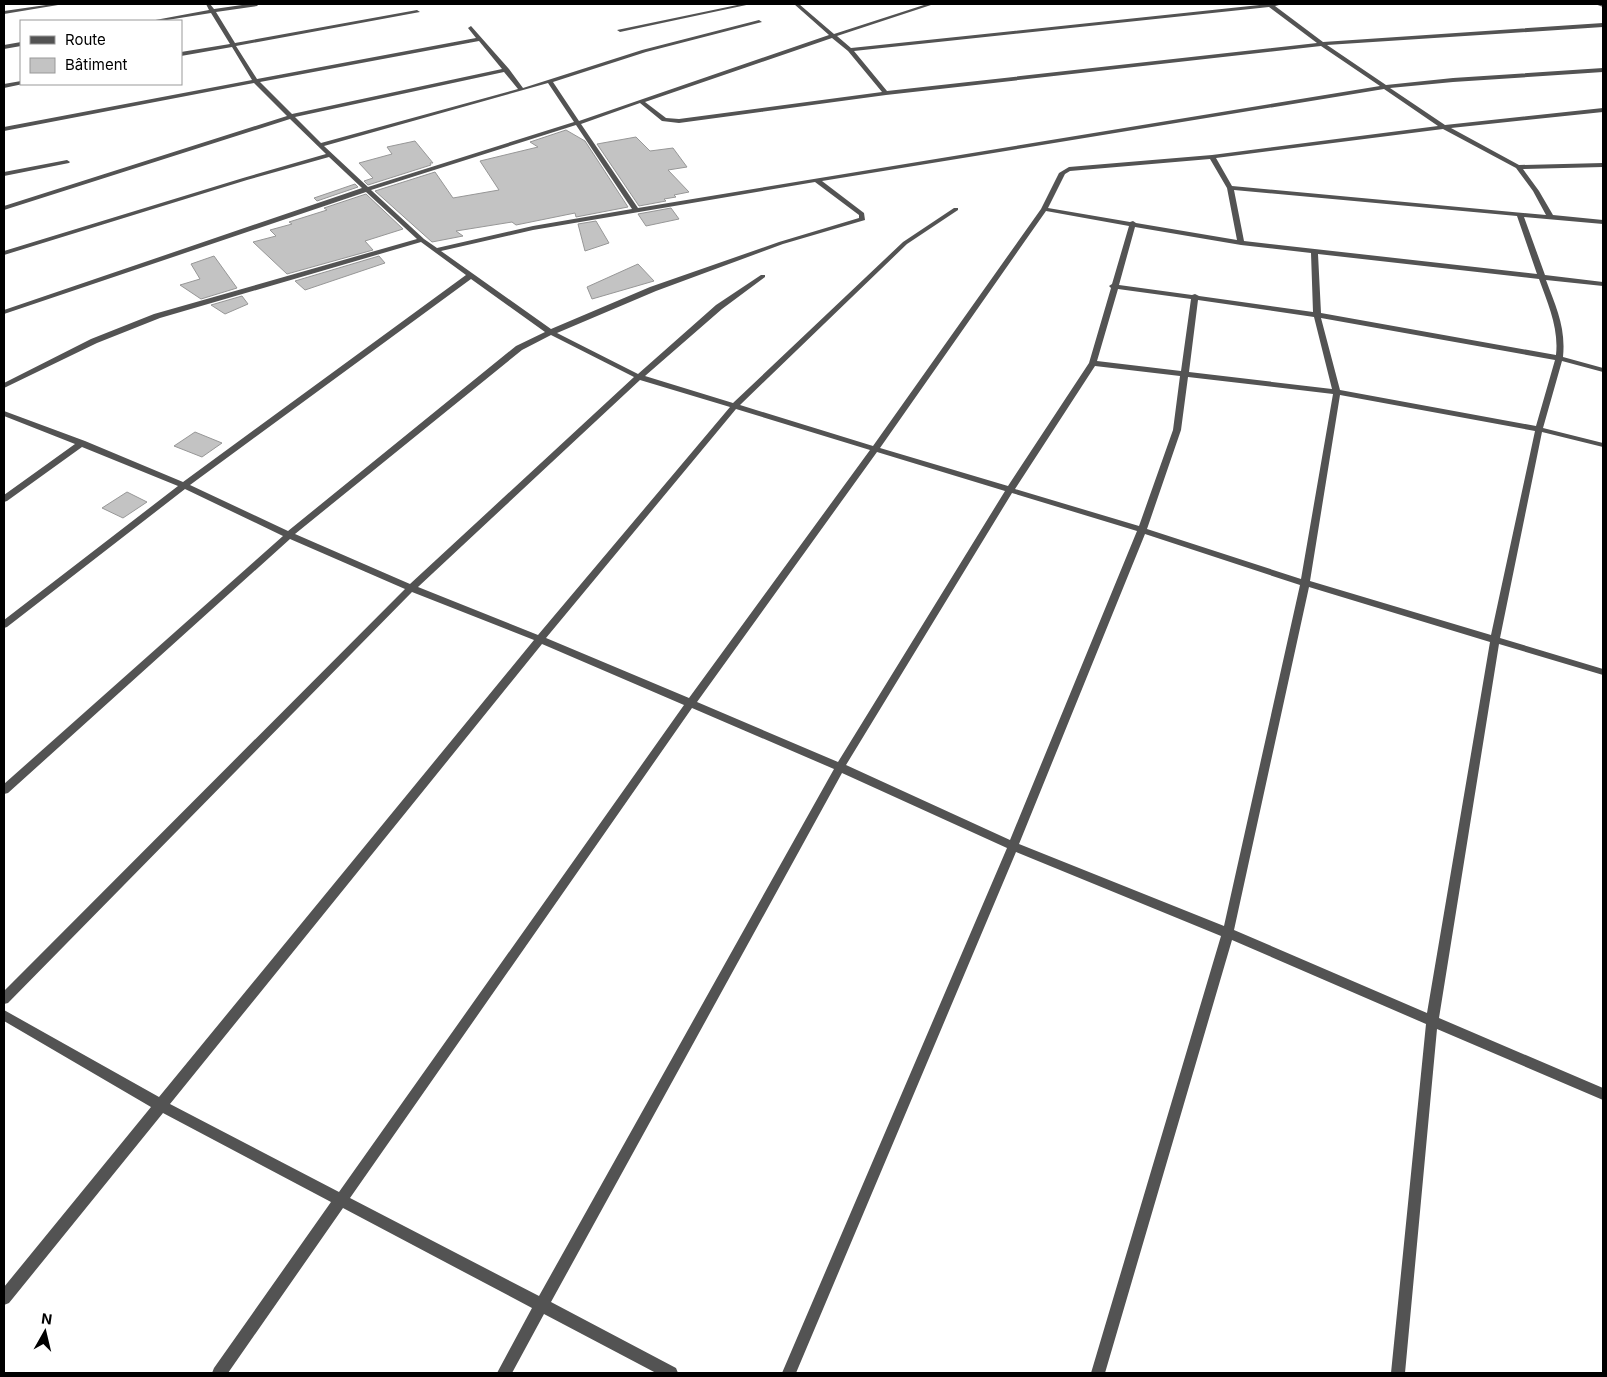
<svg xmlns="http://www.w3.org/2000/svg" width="1607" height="1377" viewBox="0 0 1607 1377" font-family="Inter,sans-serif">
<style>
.building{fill:#c3c3c3;stroke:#979797}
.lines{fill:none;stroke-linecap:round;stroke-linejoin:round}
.street{fill:#535353;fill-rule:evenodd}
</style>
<rect width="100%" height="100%" fill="#fff"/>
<path class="building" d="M566,130L585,141L628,207L576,217L575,213L516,225L512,222L456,231L463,236L432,242L375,191L435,172L453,198L499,190L480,161L538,147L530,142Z
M636,137L650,151L673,148L687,167L668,170L689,192L674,195L676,197L664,199L666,201L639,206L597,144Z
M415,141L433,163H430L431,165L368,185L364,181L373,178L359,163L392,154L387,147Z
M355,184L358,187L317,201L314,198Z
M366,194L403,229L365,241L373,250L287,274L253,242L276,236L270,230L292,224L289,222L327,210L324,208Z
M671,208L679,219L646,226L638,214Z
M596,221L609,243L585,251L578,224Z
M214,256L237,288L201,299L180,285L200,279L191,264Z
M379,256L385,263L305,290L295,281Z
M638,264L654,281L592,299L587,287Z
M242,296L248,304L225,314L211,305Z
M195,432L222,443L202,457L174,446Z
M127,492L147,502L123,518L102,508Z"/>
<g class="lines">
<path class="street" d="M53,4H64L4,14V11Z
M206,4H210L214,9L249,4H259L257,6L216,12L235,43L417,10L420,12L236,46L257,79L476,38L468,28L471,26L509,69L523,88L642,50L759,20L762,22L646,52L553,82L579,121L829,35L794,4H799L834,34L927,4H934L837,36L851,48L1269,4H1283L1275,6L1323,42L1603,23V27L1327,45L1386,85L1453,78L1603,68V72L1453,82L1390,88L1445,125L1603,108V112L1451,128L1519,165L1603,163V167L1523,169L1539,191L1553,215L1603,220V224L1524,217L1545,275L1603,282V286L1546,280C1556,307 1566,327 1563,357L1603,368V372L1562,361L1543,428L1603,443V447L1542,432L1500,638L1603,669V675L1499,644L1439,1018L1603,1088V1100L1437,1029L1405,1373H1391L1426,1024L1232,940L1105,1373H1091L1221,936L1016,852L796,1373H782L1007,848L842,773L551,1302L676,1368L678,1373H656L544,1314L512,1373H497L532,1308L343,1208L228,1373H212L214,1368L331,1202L163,1113L9,1303L4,1305V1287L151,1107L4,1021V1010L159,1097L534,640L412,592L8,1003L4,1004V991L405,589L290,539L8,793L4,794V784L283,536L185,489L7,627L4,628V620L178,486L82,447L7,501L4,502V495L75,444L4,416V411L85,441L183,482L466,275L421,242L160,318L97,343L4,388V383L91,339L154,314L417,239L366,192L4,314V310L362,188L329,157L247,180L4,255V251L243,178L326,154L290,119L4,210V206L287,116L254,83L4,131V127L252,80L232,47L181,56V52L230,44L211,13L161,21H150L209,10ZM1269,7L1317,43L887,91L854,51ZM832,38L848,51L882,92L679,119L666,118L645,102ZM479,41L502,69L292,114L260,82ZM1321,46L1380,86L638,208L581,124L640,103L662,121L679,123L886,95ZM504,72L518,89L321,143L295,117ZM548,83L574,122L368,187L324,146ZM1384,89L1438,126L1212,155L1069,167L1059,173L1041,209L873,446L740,405L907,244L958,210V208H954L903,242L733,403L645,376L722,309L765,277V275H761L716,305L638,374L557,333L656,291L783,244L865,220L864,213L822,181ZM576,125L632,209L533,226L437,248L424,239L371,190ZM1443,129L1516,168L1533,191L1546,215L1232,186L1216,158ZM1210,159L1227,188L1237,240L1136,223L1133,221L1130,222L1048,208L1065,174L1070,171ZM815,182L859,215V218L779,242L650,287L551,329L441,251L533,230ZM1234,190L1517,216L1537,274L1244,241ZM1046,211L1129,226L1112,284L1109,286L1111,288L1089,363L1008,486L880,448ZM1135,227L1241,245L1311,253L1313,312L1199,296L1195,294L1192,295L1119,285ZM1318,254L1539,279C1548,304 1559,328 1556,355L1321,313ZM471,279L545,332L516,346L288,531L190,485ZM1118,289L1191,299L1181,371L1097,361ZM1198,300L1314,317L1332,389L1189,372ZM1321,318L1555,360L1536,426L1340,390ZM551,335L634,377L410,584L295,534L522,350ZM1095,366L1180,376L1173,430L1139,526L1015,489ZM1188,377L1333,394L1301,579L1147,529L1181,430ZM640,380L730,407L538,635L418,587ZM1340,395L1535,431L1491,635L1310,581ZM736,409L870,450L689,698L546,638ZM877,452L1005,491L838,762L697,702ZM1012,493L1137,531L1010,840L846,765ZM1145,534L1300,585L1224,926L1019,844ZM1309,587L1490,642L1427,1013L1234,930ZM542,644L684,705L339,1192L170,1104ZM692,708L834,769L539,1296L350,1198Z
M742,4H751L620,32L617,30Z
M1595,4H1603V7Z
M21,42V46L4,49V45Z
M21,81L23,84L4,88V84Z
M67,160L70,162L69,163L4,176V172Z"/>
</g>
<rect width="1607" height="1377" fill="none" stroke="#000000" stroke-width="10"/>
<rect x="20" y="20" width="162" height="65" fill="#ffffff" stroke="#999999"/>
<rect x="30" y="36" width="25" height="8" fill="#535353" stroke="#999999"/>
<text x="65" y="45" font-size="15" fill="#000000">Route</text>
<rect x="30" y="58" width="25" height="15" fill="#c3c3c3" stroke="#999999"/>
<text x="65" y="70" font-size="15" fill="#000000">Bâtiment</text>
<g transform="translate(45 1332) rotate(8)" stroke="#ffffff" stroke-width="4" paint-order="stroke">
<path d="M0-4L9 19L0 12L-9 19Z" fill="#000000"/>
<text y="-8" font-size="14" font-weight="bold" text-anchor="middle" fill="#000000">N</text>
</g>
</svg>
